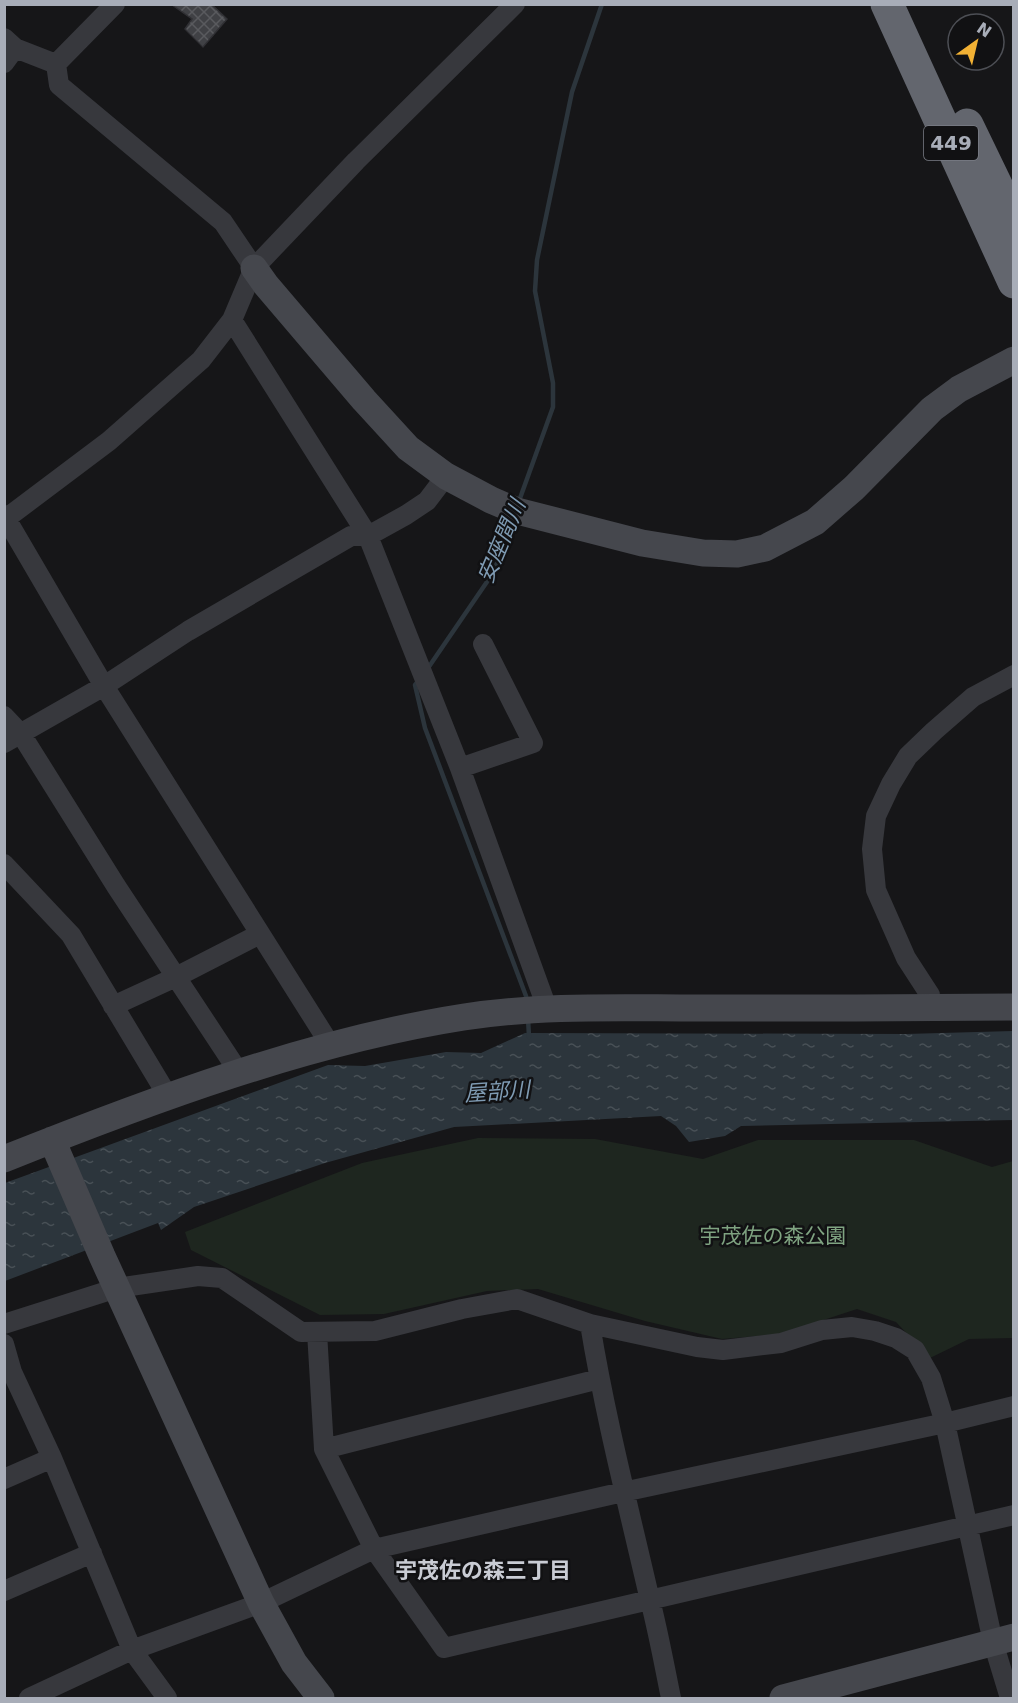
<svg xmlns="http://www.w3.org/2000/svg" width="1018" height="1703" viewBox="0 0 1018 1703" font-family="'DejaVu Sans','Noto Sans JP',sans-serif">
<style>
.park{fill:#1e261f}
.water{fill:url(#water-ripples)}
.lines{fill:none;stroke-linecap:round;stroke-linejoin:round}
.stream{stroke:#2c353c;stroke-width:4.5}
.building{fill:url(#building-cross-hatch);stroke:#303034;stroke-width:1.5}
.street{stroke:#37383d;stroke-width:20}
.secondary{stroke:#45474d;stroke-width:27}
.highway{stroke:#63666e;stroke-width:33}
.labels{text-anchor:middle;stroke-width:5;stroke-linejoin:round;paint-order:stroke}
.shield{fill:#111113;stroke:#7b7e86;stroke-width:1.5}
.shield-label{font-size:20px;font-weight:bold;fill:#a8adb8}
.park-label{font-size:21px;fill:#7fa381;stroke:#111113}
.water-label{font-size:22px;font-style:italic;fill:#7f9bb3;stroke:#111113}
.neighbourhood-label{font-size:22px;font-weight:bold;fill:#c9ccd4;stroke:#111113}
</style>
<defs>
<pattern id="water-ripples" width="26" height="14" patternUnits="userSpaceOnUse" patternTransform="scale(1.5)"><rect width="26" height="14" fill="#2c353c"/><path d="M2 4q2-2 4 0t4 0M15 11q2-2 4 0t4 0" fill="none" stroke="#485056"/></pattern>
<pattern id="building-cross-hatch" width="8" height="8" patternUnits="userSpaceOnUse" patternTransform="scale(1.5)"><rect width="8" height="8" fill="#404145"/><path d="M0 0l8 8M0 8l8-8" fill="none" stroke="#595a5e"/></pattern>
</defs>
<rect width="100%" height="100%" fill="#161618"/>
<path class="park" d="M478,1138L595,1139L703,1159L758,1140H914L992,1167L1013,1161V1338L969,1339L930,1358L896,1322L857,1309L781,1334L722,1339L645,1321L538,1289L487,1291L384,1314L320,1315L191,1250L185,1232L362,1163Z"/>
<path class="water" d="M1013,1031V1120L741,1126L725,1136L689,1142L676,1126L661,1116L454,1127L325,1163L194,1207L161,1230L158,1223L5,1281V1183L328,1065L365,1066L446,1052L481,1053L525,1033L906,1034Z"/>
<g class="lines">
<path class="stream" d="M519,501L553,407V383L535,291L537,260L572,92L602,4
M426,671L493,573L515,518
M419,680L415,685L425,728L526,996L527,1001
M528,1018L529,1037"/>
</g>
<path class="building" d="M171,4H211L227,19L203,47L185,29L192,19Z"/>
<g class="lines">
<path class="street" d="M4,38L15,48L56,64
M4,63L15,48
M56,64L59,85L223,222L254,268
M56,64L115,4
M232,320L368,536L460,768L547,1008
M4,515L104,686L331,1046
M4,520L109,441L201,360L232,320L254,268L356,161L515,4
M4,716L21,734L116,886L240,1074
M4,743L104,686L188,631L351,536H368L406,515L427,501L446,476
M460,768L533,743L483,644
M4,864L71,935L169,1098
M113,1006L176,977L260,934
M930,1008V995L906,958L876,890L872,849L876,816L891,784L908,756L934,731L973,697L1014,675
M4,1324L117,1288L198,1276L222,1278L301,1332L375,1331L462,1309L517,1299L590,1324L697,1347L723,1350L781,1343L822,1330L852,1327L875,1331L896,1338L915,1350L931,1378L945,1423L993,1642L1010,1698
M590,1324C605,1416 628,1505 649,1596C658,1630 664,1664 671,1698
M317,1332L324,1449L374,1549L444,1648L1014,1515
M4,1344L12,1372L52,1458L132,1650L167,1698
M324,1449L599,1379
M4,1479L52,1458
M4,1591L92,1553
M29,1698L132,1650L261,1603L374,1549L623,1492L945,1423L1014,1406"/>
<path class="secondary" d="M254,268L266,285L364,400L408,448L446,476L491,500L517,511L642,543L703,553L737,554L765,548L815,522L854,488L932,409L959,389L1014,360
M52,1140L102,1256L261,1603L294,1663L321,1698
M4,1159C149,1101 310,1041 464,1017C541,1005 619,1008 697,1008C803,1008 908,1008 1014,1007
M783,1698L1014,1637"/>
<path class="highway" d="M887,4L1014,282
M967,125L1014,222"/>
</g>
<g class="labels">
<rect class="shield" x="924" y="126" width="54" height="34" rx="4.5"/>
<g class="shield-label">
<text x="951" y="150">449</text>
</g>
<g class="park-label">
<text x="773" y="1243">宇茂佐の森公園</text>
</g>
<g class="water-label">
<text transform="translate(501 541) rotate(-67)" y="8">安座間川</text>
<text transform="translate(497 1091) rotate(-4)" y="8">屋部川</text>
</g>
<g class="neighbourhood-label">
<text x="483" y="1578">宇茂佐の森三丁目</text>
</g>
</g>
<rect width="1018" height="1703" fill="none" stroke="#a8adb8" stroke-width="12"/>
<g transform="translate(976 42) rotate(34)"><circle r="28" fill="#111113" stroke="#4d4f55" stroke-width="1.5"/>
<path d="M0-4.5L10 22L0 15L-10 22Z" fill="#f2b134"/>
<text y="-9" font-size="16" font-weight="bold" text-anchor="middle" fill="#a8adb8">N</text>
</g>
</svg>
